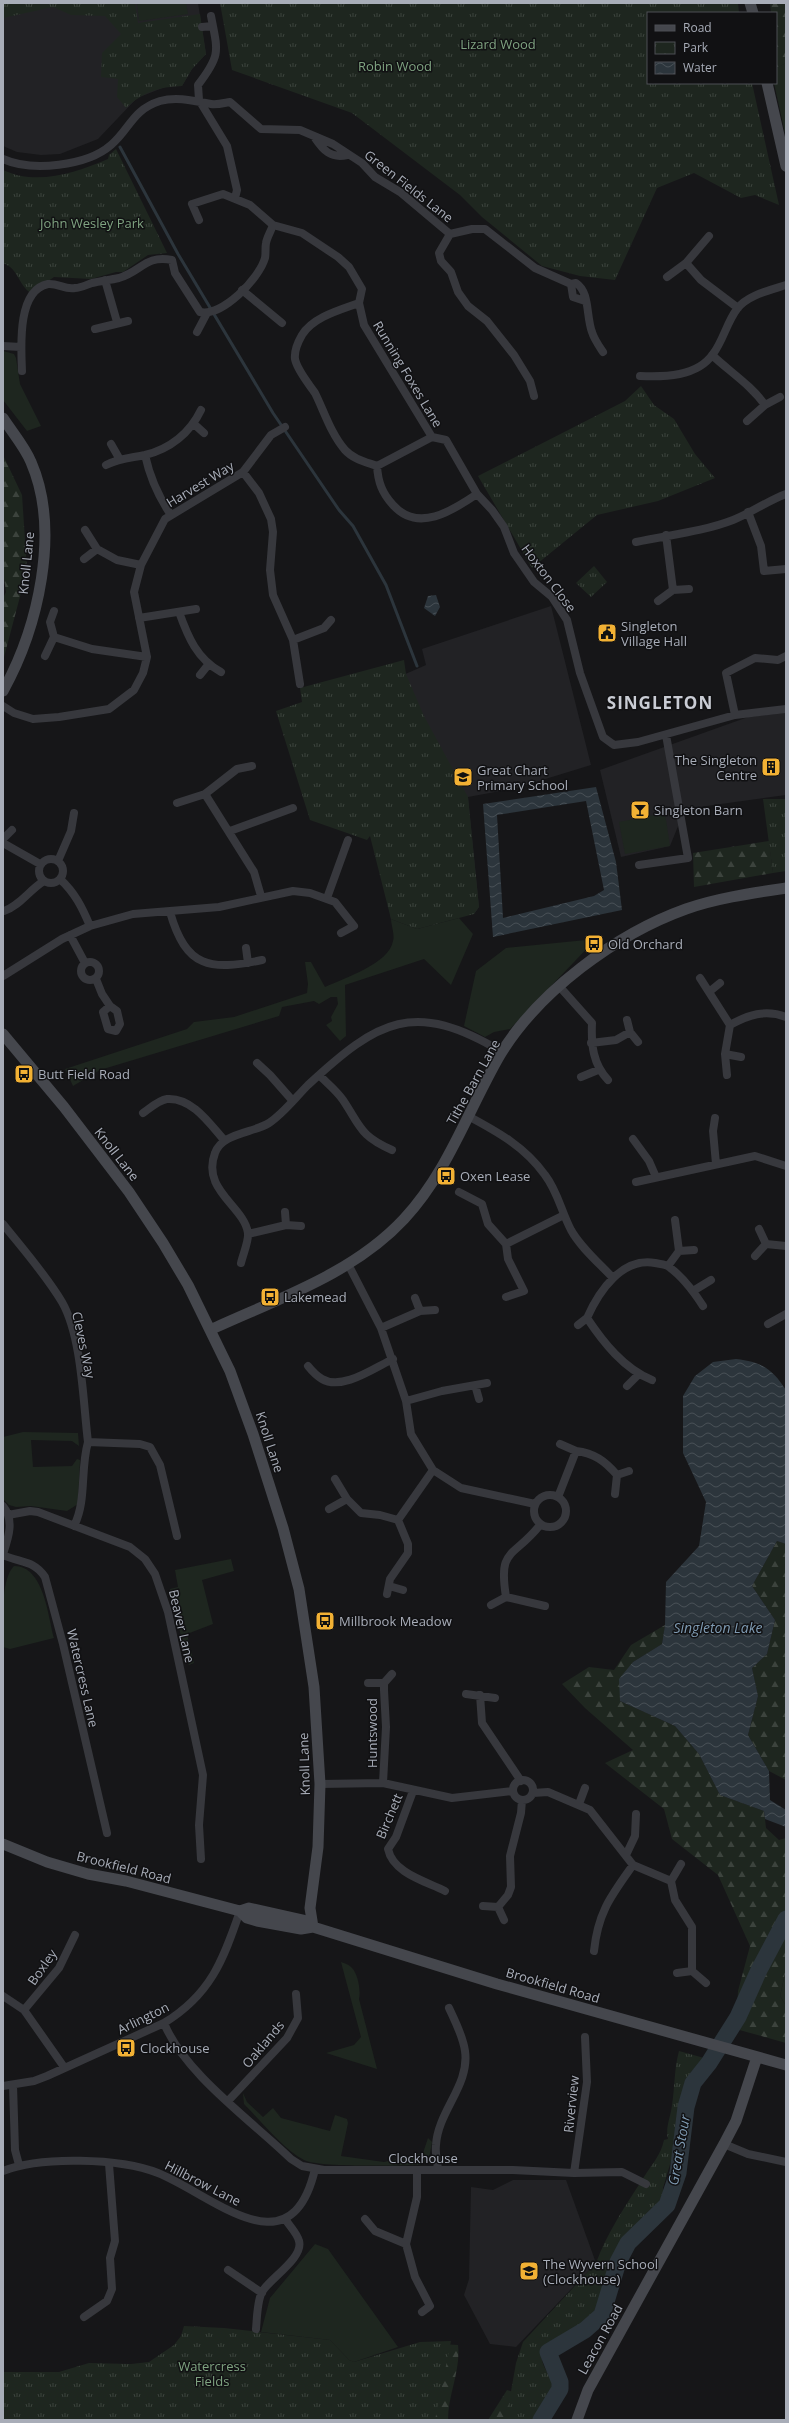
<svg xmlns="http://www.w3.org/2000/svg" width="789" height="2423" viewBox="0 0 789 2423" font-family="'Open Sans',sans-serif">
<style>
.built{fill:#222225}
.green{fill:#1e261f}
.forest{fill:url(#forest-firs)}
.park{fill:url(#park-tufts)}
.water{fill:url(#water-waves);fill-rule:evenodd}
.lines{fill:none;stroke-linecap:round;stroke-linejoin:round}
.stream{stroke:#2c353c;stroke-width:3}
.river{stroke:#2c353c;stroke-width:17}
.street{stroke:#37383d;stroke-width:8}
.secondary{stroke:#45474d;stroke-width:11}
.labels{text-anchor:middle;stroke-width:3;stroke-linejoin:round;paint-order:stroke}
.park-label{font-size:13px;fill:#7fa381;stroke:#111113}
.street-label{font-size:13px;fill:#a8adb8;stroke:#111113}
.poi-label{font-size:13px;fill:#a8adb8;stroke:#111113;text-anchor:start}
.water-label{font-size:14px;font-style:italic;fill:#7f9bb3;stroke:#111113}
.district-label{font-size:17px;font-weight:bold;letter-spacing:1px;fill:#c9ccd4;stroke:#111113}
</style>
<defs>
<pattern id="forest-firs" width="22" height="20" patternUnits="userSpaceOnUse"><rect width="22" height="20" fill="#1e261f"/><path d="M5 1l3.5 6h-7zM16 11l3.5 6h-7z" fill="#3c433d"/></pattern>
<pattern id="park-tufts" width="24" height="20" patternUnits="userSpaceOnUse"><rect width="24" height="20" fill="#1e261f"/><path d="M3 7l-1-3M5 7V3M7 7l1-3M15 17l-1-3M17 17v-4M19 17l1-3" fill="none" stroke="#3c433d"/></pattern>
<pattern id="water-waves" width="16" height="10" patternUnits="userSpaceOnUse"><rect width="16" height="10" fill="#2c353c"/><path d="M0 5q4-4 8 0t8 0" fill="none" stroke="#485056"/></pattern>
</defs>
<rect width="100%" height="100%" fill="#161618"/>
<path class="built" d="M3,3H198L206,54L192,69L182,86L165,87L137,98L98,139L60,154L41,155L17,152L3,146Z
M551,606L591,765L516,788L468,797L479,907L474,914L391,919L355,696L426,665L422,649Z
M786,713V795L685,809L670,846L621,857L600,770L748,717Z
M513,2180H566L596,2263L516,2347L490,2344L464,2295L469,2279L471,2187L493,2190Z"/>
<path class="green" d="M137,3H186L188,14L139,21Z
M786,63V138L774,83H776V68Z
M3,351L14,354L16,358L20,384L41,426L27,431L3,400Z
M665,813L670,846L625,854L619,822Z
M459,918L473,934L451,985L424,959L345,985L346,1036L340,1041L326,1025L332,1021L331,1017L338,1004L337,997H331L319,1004L314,1001L282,1007L279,1016L100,1070L73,1086L65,1069L187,1029L194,1022L234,1017L307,993L308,984L305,962H311L325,987C344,978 389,964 393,941C395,935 391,925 391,919L417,929Z
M596,939L510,1029L494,1032L485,1037L464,1026L476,971L506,948Z
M23,1432L78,1433L79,1446L72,1441L31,1440L33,1467L72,1466L77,1459L80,1460L78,1504L67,1511L31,1506L16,1507L9,1505L3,1499V1437Z
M231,1559L234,1571L202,1580L213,1624L187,1634L194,1663L189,1665L187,1662L170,1589L178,1587L175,1570Z
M14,1566C44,1566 48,1616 54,1638L10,1649L3,1647C3,1627 0,1579 14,1566Z
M341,1962C344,1963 350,1965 352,1968C358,1974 361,1991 359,1999L377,2069L326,2053L354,2045L361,2037Z
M786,1969V2006L780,1996Z
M243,2093L247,2102L263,2117L273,2108L281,2118L330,2131L335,2115L347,2119L348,2123L341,2156L384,2162L423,2153L428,2138L432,2142L429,2159L420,2165C398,2165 319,2168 304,2160C283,2149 261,2121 244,2104Z
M315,2244L328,2249L398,2347L354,2362L349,2360L330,2340L261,2332L270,2298Z"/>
<path class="forest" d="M770,3H786V63L777,68L776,13H771Z
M3,455L22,495L27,570L3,661V598L6,592L3,572Z
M769,841L773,873L694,887L693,853Z
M777,1541L786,1544V1780L769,1771L748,1735L758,1696L752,1668L767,1654L775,1620L752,1586Z
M665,1625L662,1644L633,1662L620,1701L675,1726L699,1754L720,1795L764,1811L766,1828L779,1840L786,1838V1969L780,1996L786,2006V2043L736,2029L738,1991L750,1946L718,1875L672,1839L664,1809L605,1763L633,1750L585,1708L562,1684L589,1667L614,1670L631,1645Z
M440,2344L458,2345C461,2370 448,2394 448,2420H407Z
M507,2390L522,2395L527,2420H488Z"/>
<path class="park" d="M3,3H135L138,23L200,14L206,54L192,69L182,86C159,87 143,92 126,108L117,97L118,79L101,77L102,53L121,34L105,16L71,15L53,7L3,18Z
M220,3H738L739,13H648V83H752L779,205L755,195L741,198L694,173L657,188L615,280L580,276L542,266L482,217L460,195L352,113L232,70Z
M116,149L167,253L148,255L123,272H116L91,279L54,277L31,293C18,285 19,269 3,263V170C37,186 75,173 108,159L109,155Z
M641,386L654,405L674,419L695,454L715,478L658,501L597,515L532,568L478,476L625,401Z
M594,566L607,582L591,597L576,583Z
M404,660L406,674L424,716L468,797L479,907L474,914L417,929L391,919L370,836L367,840L310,820L276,711L302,702L300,688Z
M763,799H786V871L773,873Z
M679,2051L704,2058L691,2072L685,2086L678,2137L663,2188L664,2201C650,2217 629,2227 619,2246C607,2268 612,2297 594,2317C582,2330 551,2336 543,2350C537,2363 552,2376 555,2389L535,2420H506L516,2363L523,2342L596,2263C607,2233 627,2203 644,2177C652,2164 661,2155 664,2140L668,2139C665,2128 671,2116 672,2105C675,2087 674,2069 679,2051Z
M184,2326L224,2328L330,2340L349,2360L354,2362L420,2342L451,2341L435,2420H3V2372H59L89,2363L131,2364L149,2362L174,2345L181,2336Z"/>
<path class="water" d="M436,595L440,607L435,616L424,608L428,596Z
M596,787L616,862L622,910L493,937L483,804ZM586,801L604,890L594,896L503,918L497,815Z
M736,1359C761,1362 772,1368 786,1390V1544L777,1541L752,1586L775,1620L767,1654L752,1668L758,1696L748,1735L769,1771L770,1800L786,1810V1827L765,1819L764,1811L720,1795L699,1754L675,1726L620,1701L619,1679L633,1662L662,1644L665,1625L666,1582L699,1546L706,1502L683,1453V1396L695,1376L713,1362Z"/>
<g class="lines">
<path class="stream" d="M120,147L178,254L273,413L339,510L353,526L386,585L417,666"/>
<path class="river" d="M541,2420L560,2389V2382L548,2352L585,2330L602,2315L618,2262L628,2243L667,2205L678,2173L686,2107L693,2083L709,2063L738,2017L759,1970L786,1919"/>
<path class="street" d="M211,16C218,52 221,55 198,85L199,100L227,146L237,190L235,198
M202,27L213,26
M315,138C323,150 331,159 347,155
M3,159C32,172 87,166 111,145C130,129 132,110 160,101C177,96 195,101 211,104C217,105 224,103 230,102L261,129L300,130L333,144L362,163L375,177L400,192L450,234L472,229H485L535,268L571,284L576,283C590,292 586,316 592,332C594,339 599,346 603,352
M199,220L192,204L223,194L250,205L273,225L302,233L338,257L349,267L362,289L359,303L364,325L432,437L446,440L477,494L492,510L504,527L514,553L534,582L552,597L567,620L580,673L603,737L614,745L638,742L735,715L786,709
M450,234L439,253L441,261L451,272L458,292L468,306L487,321L514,355L530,381L534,396
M686,263L701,280L738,308
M667,277L686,263L709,236
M105,280L117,322
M571,284L573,297L585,301
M242,290L282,323
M359,303C340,310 313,317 302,335C298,342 294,351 295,359C297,370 309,384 315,393C324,411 331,434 345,450C353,459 366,462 377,466L432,437
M95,329L128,321
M197,332L207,313
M3,346L21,347
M712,355C730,372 751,385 765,405
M22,371C21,347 17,290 48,284C58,283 65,290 75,288C81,288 86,285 92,283C101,281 110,280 119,278C142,271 145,255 172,260L175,273L200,312C222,317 259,279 265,258C266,253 265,248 266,243C267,237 271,231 273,225
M640,376C664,377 697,377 713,354C723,341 727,322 737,309C747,295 771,290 786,285
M747,421L765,405L780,397
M194,424L204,433
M111,444L119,458
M145,455C150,478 158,496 171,515
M106,465C120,458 131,458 145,455C170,449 190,433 201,410
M377,466C378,482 382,493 393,505C418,533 452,511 477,494
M243,472L259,493L271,519L273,532L270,570L273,595L293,640L300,684
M748,512L761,546L764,571L786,569
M85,530L97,549L117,560L141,565
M666,535L673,590
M636,542C668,535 702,532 733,520C751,513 767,501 786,494
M84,559L97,549
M658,601L673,590L689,589
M179,612C188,637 197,659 221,672
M139,618L196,609
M54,637L92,649L147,657
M293,640L324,628L331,620
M45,656L54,637L50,622L54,611
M200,675L208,665
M3,706L14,713L33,719L59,717L109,709L134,690L143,673L147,657L134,592L141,565L165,519L243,472L271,435L285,427
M735,715L726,673L755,658L778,660L786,656
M205,794L254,872L261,896
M177,803L205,794L237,769L252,766
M230,831L293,808
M3,839L12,830
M3,843L40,864
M39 871a12 12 0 1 1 24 0a12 12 0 1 1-24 0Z
M58,861L71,831L74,813
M639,865L688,858L666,735
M60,879C75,893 82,907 90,926
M327,898L348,840
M4,911C21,905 29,890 44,881
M170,912C186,968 210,971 262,960
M70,935L85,963
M246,948L248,963
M81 971a9 9 0 1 1 18 0a9 9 0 1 1-18 0Z
M3,976L62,939L90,926L133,914L219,907L293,891L310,893L335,902L354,926L341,933
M700,978L730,1025L725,1054L727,1075
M96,979L102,994L110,1006L117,1011L120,1024L116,1031L108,1029L103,1012L110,1006
M559,986L592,1023C591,1045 593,1064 608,1080
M709,992L720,983
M627,1020L630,1032L638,1042
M730,1025C748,1015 765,1009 786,1017
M591,1043L616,1040L630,1032
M725,1054L741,1057
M257,1063L270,1075L292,1100
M319,1075C327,1083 337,1091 343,1100C361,1127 360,1136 392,1150
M581,1077L598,1070
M143,1113C150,1108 159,1100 167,1099C192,1097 210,1124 224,1140
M468,1116C498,1132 525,1147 545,1175C558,1192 561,1211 571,1230C581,1248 599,1263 613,1278
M715,1118L713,1131L716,1164
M633,1139L649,1161L656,1177
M636,1182L755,1156L786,1166
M459,1192L482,1204L488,1224L506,1244L508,1259L524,1291L506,1297
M285,1212L286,1225
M3,1224C23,1249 46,1275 62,1302C82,1337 83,1402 88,1442C80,1470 87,1500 74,1526
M248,1234L286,1225L301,1226
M506,1244L564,1215
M766,1244L786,1246
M679,1251L694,1250
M755,1256L766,1244L759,1229
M241,1263C243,1254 249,1241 248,1233C244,1206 201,1190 215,1153C222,1133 253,1133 269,1123C283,1114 296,1097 308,1085C378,1020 414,999 502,1052
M348,1264L381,1328L406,1401L411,1434L433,1470L461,1488L535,1504
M668,1266L679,1251L675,1220
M693,1291L711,1280
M415,1298L420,1311
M768,1324L786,1314
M578,1325L587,1318
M381,1328L420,1311L435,1310
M308,1366C312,1371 317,1376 322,1379C342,1391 374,1368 393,1359
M652,1380C624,1369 603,1342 587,1318C599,1291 622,1257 655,1263C659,1264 666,1264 669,1267C683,1277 694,1292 703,1306
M475,1385L479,1399
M627,1386L638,1375
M406,1401L442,1391L487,1383
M88,1442L140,1444L150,1447L160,1465L177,1536
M560,1444L576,1451
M617,1475L629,1471
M335,1479L347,1499L361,1513L380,1515L398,1520
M534 1511a16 16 0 1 1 32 0a16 16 0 1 1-32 0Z
M558,1497L576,1451C594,1453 605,1461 617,1475L615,1494
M3,1506C15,1520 8,1539 3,1554
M329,1509L347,1499
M8,1515L30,1511L38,1512L130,1547L145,1559L155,1574L168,1612L203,1775L199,1825L201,1859
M540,1525C513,1559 498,1547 506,1597L545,1606
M3,1555C20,1563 34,1560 45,1577L63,1644L107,1833
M389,1586L403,1590
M387,1594L390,1579L408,1553V1544L398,1520L433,1470
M491,1605L506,1597
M368,1683H384
M466,1694L495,1698
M480,1695L482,1723L521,1781
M513 1790a10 10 0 1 1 20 0a10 10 0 1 1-20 0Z
M383,1783L386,1727L384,1690V1683L392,1674
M320,1784L383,1783L452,1798L513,1791
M413,1791L396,1837L388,1849C393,1873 425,1881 445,1891
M533,1793L548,1792L590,1810L633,1865L671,1881
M579,1804L585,1788
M626,1855L635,1836L636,1814
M671,1881L675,1900L692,1927V1971
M671,1881L681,1864
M483,1906L498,1907L504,1920
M498,1907L508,1895L511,1887L510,1856L521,1813L522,1800
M594,1951C598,1912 611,1896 633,1865
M677,1973L692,1971L706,1983
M3,1996L24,2010L64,2067
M24,2010L59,1968L75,1935
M164,2023C184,2073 252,2121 291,2159L302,2166L324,2170H513L574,2173L622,2172L646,2184
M13,2085L15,2150L19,2165
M3,2086L34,2081L47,2076L164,2023C210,1995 223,1961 240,1911
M228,2101L287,2038L298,2018L296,1994
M724,2144L748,2154L786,2162
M438,2169C437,2161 435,2152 436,2145C438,2111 470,2085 465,2051C463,2036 455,2021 449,2008
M417,2170V2197L406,2244L415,2277L430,2306L422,2312
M3,2171C40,2156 120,2158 158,2173C213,2195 291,2273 315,2169
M574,2173L587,2082L585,2037
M365,2219L375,2231L406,2244
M228,2270L262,2293
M84,2317L107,2301L112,2289L110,2258L115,2241L109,2164
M256,2329C257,2319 257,2301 262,2292C269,2279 304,2258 299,2241C297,2233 290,2227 286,2220"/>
<path class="secondary" d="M750,3L753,13
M767,83L786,166
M3,418C12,432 25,447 31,462C61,531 38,628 3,691
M3,1034L64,1107L129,1192L163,1243L188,1285L230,1371L253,1434L283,1528L299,1589L314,1687L320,1784L318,1847L310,1908L313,1927
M210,1330C277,1299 353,1274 404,1219C448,1172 468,1110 500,1055C538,992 616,934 686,909C717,898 753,893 786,888
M3,1844L47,1862L88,1874L126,1881L240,1911L247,1918L257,1921L301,1929L313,1927
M240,1911L249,1908L303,1920L313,1927L497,1984L786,2065
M577,2420L588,2390L724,2144L736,2121L757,2057"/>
</g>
<defs>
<g id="civic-square" transform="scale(1)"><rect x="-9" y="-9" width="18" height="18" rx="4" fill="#f2b134" stroke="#111113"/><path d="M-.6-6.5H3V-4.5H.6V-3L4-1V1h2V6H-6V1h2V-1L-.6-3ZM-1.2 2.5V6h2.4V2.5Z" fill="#111"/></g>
<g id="building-square" transform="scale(1)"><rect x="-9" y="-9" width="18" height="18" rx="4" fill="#f2b134" stroke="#111113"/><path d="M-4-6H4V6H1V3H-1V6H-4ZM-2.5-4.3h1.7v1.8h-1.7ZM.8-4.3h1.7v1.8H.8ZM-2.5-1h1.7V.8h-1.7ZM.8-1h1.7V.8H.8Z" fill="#111"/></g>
<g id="school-square" transform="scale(1)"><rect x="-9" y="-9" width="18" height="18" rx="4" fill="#f2b134" stroke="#111113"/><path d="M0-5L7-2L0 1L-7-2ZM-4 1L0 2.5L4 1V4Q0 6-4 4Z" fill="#111"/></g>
<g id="bar-square" transform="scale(1)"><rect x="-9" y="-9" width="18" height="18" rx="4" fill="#f2b134" stroke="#111113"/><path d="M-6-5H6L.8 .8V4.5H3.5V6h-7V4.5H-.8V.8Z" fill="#111"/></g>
<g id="bus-square" transform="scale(1)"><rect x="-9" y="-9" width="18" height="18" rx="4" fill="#f2b134" stroke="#111113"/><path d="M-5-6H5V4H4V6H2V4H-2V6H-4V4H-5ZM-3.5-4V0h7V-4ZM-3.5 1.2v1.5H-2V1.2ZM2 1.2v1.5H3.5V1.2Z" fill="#111"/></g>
</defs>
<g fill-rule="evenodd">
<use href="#civic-square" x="607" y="633"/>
<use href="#building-square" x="771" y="767"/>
<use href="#school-square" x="463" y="777"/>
<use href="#bar-square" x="640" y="810"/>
<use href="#bus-square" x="594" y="944"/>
<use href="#bus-square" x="24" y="1074"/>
<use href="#bus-square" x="446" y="1176"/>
<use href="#bus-square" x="270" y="1297"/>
<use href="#bus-square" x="325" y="1621"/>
<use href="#bus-square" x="126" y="2048"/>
<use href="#school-square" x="529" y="2271"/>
</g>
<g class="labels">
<g class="park-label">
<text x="498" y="49">Lizard Wood</text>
<text x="395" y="71">Robin Wood</text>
<text x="92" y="228">John Wesley Park</text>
<text x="212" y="2371">Watercress<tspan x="212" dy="15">Fields</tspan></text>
</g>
<g class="street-label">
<text transform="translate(409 186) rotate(38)" y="5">Green Fields Lane</text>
<text transform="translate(408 374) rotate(59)" y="5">Running Foxes Lane</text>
<text transform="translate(200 484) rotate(-31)" y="5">Harvest Way</text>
<text transform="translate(26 563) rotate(-84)" y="5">Knoll Lane</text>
<text transform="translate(549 578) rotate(53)" y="5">Hoxton Close</text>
<text transform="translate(473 1082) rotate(-61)" y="5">Tithe Barn Lane</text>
<text transform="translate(117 1154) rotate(52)" y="5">Knoll Lane</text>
<text transform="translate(84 1345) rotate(78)" y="5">Cleves Way</text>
<text transform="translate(270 1442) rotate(72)" y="5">Knoll Lane</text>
<text transform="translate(182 1626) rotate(77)" y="5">Beaver Lane</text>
<text transform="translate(83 1678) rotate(77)" y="5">Watercress Lane</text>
<text transform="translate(372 1733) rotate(-90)" y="5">Huntswood</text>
<text transform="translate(304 1764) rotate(-92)" y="5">Knoll Lane</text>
<text transform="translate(389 1816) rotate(-67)" y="5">Birchett</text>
<text transform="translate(124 1867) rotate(14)" y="5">Brookfield Road</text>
<text transform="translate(42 1967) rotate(-55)" y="5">Boxley</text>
<text transform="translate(553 1985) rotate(16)" y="5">Brookfield Road</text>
<text transform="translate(143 2018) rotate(-26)" y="5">Arlington</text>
<text transform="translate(263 2044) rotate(-50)" y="5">Oaklands</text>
<text transform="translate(571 2104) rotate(-84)" y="5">Riverview</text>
<text x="423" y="2163">Clockhouse</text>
<text transform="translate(203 2183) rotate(27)" y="5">Hillbrow Lane</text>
<text transform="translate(600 2339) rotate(-61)" y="5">Leacon Road</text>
</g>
<g class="poi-label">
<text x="621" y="631">Singleton<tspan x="621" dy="15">Village Hall</tspan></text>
<text x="757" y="765" text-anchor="end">The Singleton<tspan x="757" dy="15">Centre</tspan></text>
<text x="477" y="775">Great Chart<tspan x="477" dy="15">Primary School</tspan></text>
<text x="654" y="815">Singleton Barn</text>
<text x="608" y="949">Old Orchard</text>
<text x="38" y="1079">Butt Field Road</text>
<text x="460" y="1181">Oxen Lease</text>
<text x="284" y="1302">Lakemead</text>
<text x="339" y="1626">Millbrook Meadow</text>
<text x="140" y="2053">Clockhouse</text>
<text x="543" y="2269">The Wyvern School<tspan x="543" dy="15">(Clockhouse)</tspan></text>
</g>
<g class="water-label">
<text x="718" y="1633">Singleton Lake</text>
<text transform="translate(679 2150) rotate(-80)" y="5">Great Stour</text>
</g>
<g class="district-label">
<text x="660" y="709">SINGLETON</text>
</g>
</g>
<rect width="789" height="2423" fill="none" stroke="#a8adb8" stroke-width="8"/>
<rect x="647" y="12" width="130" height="72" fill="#111113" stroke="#4d4f55"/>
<rect x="655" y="25" width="20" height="6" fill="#45474d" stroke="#4d4f55"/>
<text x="683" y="32" font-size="12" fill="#a8adb8">Road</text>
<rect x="655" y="42" width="20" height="12" fill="url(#park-tufts)" stroke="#4d4f55"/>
<text x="683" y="52" font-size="12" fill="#a8adb8">Park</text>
<rect x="655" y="62" width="20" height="12" fill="url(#water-waves)" stroke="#4d4f55"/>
<text x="683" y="72" font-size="12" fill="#a8adb8">Water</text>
</svg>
